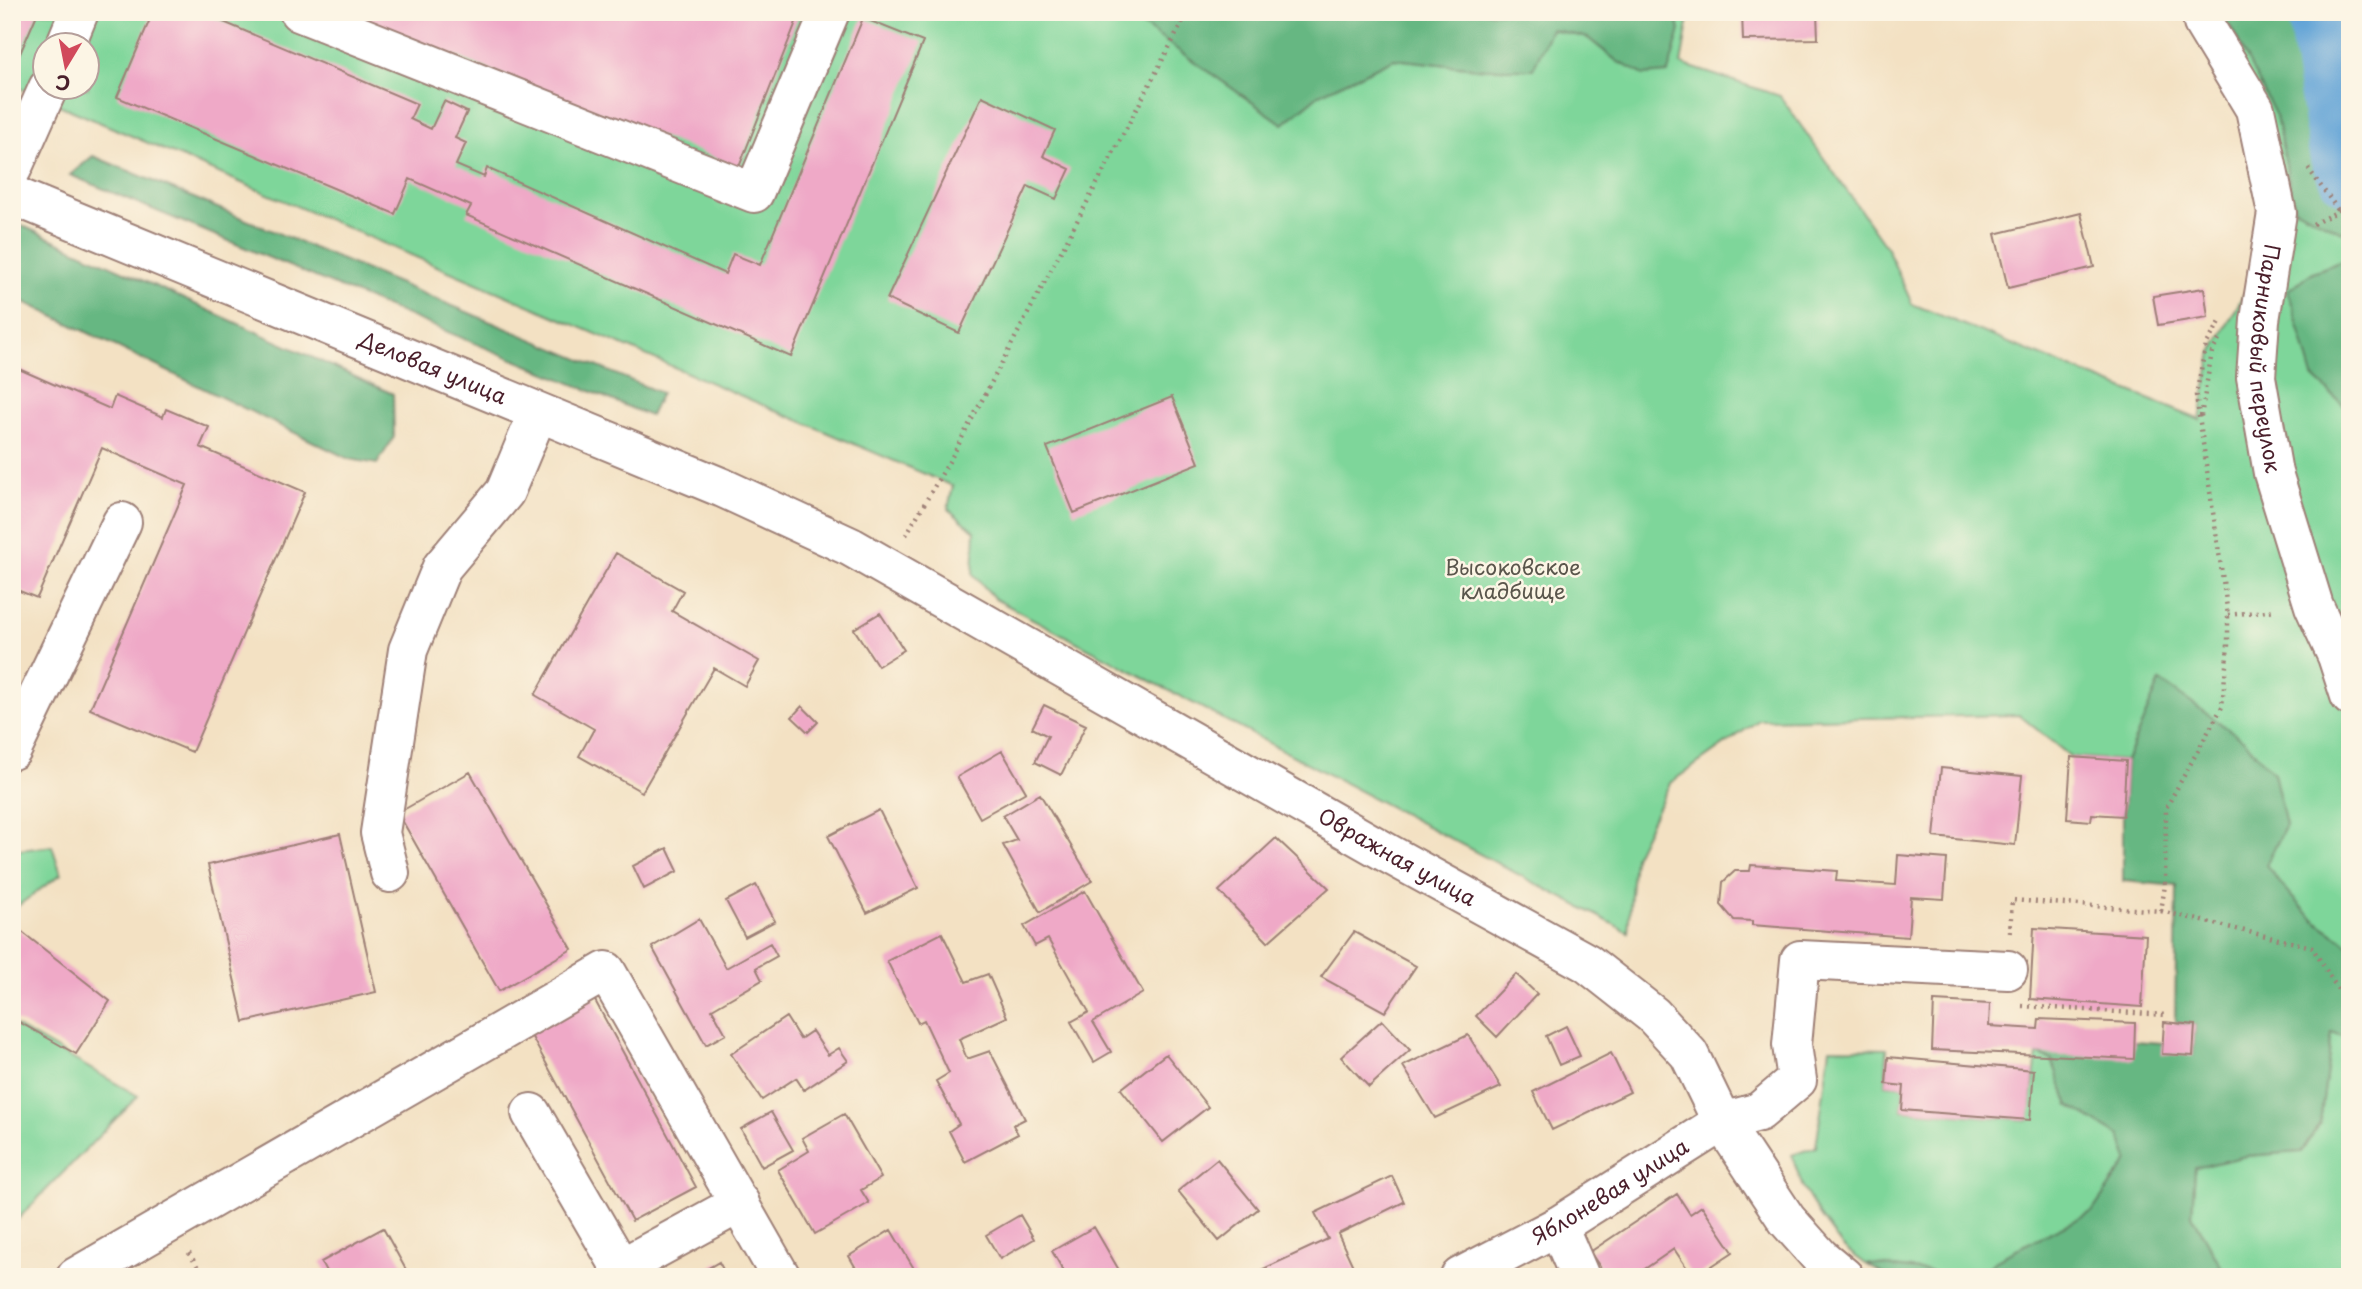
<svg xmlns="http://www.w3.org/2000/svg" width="2362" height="1289" viewBox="0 0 2362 1289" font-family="'Playpen Sans',sans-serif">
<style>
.green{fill:#7ed69a;stroke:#647a62;stroke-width:2;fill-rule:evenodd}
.forest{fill:#66b782;stroke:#586b56;stroke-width:2}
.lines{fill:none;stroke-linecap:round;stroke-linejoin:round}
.river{stroke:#64a4d7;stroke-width:66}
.building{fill:#efa9c7}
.minor-casing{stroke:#9e8077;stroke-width:42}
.path{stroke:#9e8077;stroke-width:4.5;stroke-dasharray:2 5;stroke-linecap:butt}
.minor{stroke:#fff;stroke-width:38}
.labels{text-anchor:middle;stroke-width:5;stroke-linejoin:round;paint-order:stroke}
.street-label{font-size:21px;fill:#4a1f2b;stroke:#fcf5e5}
.park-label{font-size:21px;fill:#5a564c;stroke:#fcf5e5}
</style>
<rect width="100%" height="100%" fill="#fcf5e5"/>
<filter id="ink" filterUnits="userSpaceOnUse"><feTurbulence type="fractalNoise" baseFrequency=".0143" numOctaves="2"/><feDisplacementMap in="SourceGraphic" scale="14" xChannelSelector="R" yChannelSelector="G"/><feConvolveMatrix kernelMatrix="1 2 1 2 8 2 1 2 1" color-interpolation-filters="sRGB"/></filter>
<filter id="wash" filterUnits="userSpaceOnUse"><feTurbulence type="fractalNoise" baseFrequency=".00686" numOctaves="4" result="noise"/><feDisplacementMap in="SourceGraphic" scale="28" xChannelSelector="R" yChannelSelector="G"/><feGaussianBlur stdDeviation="1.57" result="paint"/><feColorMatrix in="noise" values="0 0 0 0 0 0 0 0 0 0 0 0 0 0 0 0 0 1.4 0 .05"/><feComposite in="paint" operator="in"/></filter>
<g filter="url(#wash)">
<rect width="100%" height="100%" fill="#f3e1c3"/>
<path class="green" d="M12,12H1124L1283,124L1321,93L1394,59L1485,69L1551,29L1588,38L1618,62L1680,30L1675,12H1690L1681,64L1780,96L1887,248L1912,304L2200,420L2212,352L2248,287L2282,211L2203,12H2321L2350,169V258L2313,272V377L2350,411V948C2342,936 2325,930 2315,920C2296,904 2281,885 2266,865L2286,825L2161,681L2126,761L2071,757L2019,715L1759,720L1670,783L1634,857L1628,932L995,599L973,574L975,531L948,509L953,486L12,85ZM46,46H88V88H46Z
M52,846L61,874L12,910V851Z
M12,1024L138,1096L12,1225Z
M2332,1031L2350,1039V1277H2227L2192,1215L2195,1168L2246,1156L2301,1152L2320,1123Z
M1830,1048L1887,1049L1886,1084L1904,1086L1902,1110L2029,1120L2037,1054L2052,1060L2069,1105L2120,1136L2128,1160L2092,1212L2006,1254L1975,1277H1947L1928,1271L1866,1264L1843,1247L1820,1216L1803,1188L1792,1155L1816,1147Z"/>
<path class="forest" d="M1124,12H1675L1680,30L1668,73L1644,75L1618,62L1588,38L1551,29L1533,69H1485L1394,59L1321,93L1283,124Z
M2218,12H2305L2328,150L2350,215V236L2294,208L2276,116L2232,29Z
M2321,12H2350V169Z
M93,156L661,393L650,416L70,175Z
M12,221L393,394L394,437L377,464L349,459L12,296Z
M2350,258V411L2313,377L2288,290L2313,272Z
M2160,681L2244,740L2274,773L2286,825L2266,865C2281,885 2296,904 2315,920C2325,930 2342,936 2350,948V1039L2332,1032L2320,1123L2301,1152L2246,1156L2195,1168L2192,1215L2227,1277H1975L2006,1254L2092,1212L2128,1160L2120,1136L2069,1105L2052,1060L2037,1054L2134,1041L2163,1043L2193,1055L2195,1025L2175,1023L2177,886L2123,881V816L2126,761Z
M1866,1264L1928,1271L1947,1277H1888Z"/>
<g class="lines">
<path class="river" d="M2320,12L2342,153L2350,173"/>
</g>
<g id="blocks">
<path class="building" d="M12,12H38L19,56L12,53Z
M153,12H200L417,104L410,119L431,129L444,101L467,112L455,138L466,143L456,165L484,177L487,168L725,274L733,254L760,265L863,18L923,42L791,357L466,215L471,206L410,179L395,214L117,97Z
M342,12H800L739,167Z
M1742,12H1817L1818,39L1743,40Z
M982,96L1055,130L1043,156L1070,169L1056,199L1028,186L959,333L887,299Z
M2081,213L2094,267L2008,288L1995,234Z
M2204,288L2208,317L2158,325L2153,296Z
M12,366L110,409L115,396L163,417L166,409L209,427L200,447L305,492L192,752L90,709L187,485L102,448L37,598L12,588Z
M1172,397L1199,463L1074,513L1047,447Z
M616,553L683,591L672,611L759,661L745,686L714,668L642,792L579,756L594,729L535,695Z
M880,613L904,650L878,666L854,629Z
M1044,705L1086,725L1061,775L1035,762L1048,736L1032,728Z
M802,706L818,722L808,732L792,717Z
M1002,751L1026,792L980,818L957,777Z
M2071,757L2126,761L2123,816L2092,814L2091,821L2067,819Z
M1941,768L2022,776L2015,845L1934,837Z
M470,772L572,949L499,991L398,813Z
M1040,794L1092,881L1040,912L1003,845L1017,840L1003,816Z
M879,810L918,888L867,913L828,836Z
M340,834L376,992L244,1022L208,865Z
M1276,838L1329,888L1268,942L1219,891Z
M667,848L678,871L644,889L633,866Z
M1898,855L1947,859L1944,899L1911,897L1908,937L1752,925V921L1734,920L1721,905L1723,882L1735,871H1750L1751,865L1837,871L1836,881L1896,885Z
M756,885L775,921L745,937L726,901Z
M1085,891L1143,993L1093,1022L1111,1052L1094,1062L1071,1022L1089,1012L1048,939L1035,946L1024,926Z
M699,919L726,968L770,943L777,956L756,968L762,980L712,1009L726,1034L706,1045L652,947Z
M12,924L110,1001L76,1054L12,1018Z
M2034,928L2146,935L2142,1007L2030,999Z
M1354,932L1416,966L1385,1012L1321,977Z
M942,933L966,982L988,974L1007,1017L959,1039L967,1059L990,1051L1025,1119L1013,1125L1018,1134L965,1162L949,1131L959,1124L936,1081L949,1073L924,1020L918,1023L887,961Z
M1516,974L1537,994L1497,1037L1476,1016Z
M592,995L696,1187L632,1221L528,1030Z
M1934,1001L1990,1004L1989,1026L2038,1029L2039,1019L2135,1023L2134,1059L1932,1050Z
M786,1017L800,1039L812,1031L828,1055L839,1048L848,1061L804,1090L796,1078L762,1100L731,1054Z
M1382,1020L1410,1050L1369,1087L1341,1057Z
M2164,1022L2195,1025L2193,1056L2162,1054Z
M1566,1026L1580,1056L1559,1065L1546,1036Z
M1468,1035L1501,1087L1435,1118L1403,1066Z
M1611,1053L1630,1092L1552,1130L1533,1092Z
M1166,1054L1208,1107L1163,1142L1121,1089Z
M1888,1057L2034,1070L2030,1120L1902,1110L1904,1086L1886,1084Z
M771,1112L793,1150L762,1167L741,1129Z
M844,1114L881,1178L861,1190L869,1203L815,1234L778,1170L809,1151L802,1138Z
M1217,1159L1258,1209L1219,1241L1178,1191Z
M1392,1176L1404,1202L1338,1234L1358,1277H1264L1261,1270L1328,1239L1315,1213Z
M1677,1194L1690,1214L1702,1206L1733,1252L1695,1277H1693L1674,1249L1633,1277H1607L1590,1252Z
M1020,1215L1034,1239L1000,1259L986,1235Z
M1094,1227L1123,1277H1067L1052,1251Z
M383,1228L410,1277H329L321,1262Z
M891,1230L919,1277H861L849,1256Z
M719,1262L727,1277H693Z"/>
</g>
</g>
<g filter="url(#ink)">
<use href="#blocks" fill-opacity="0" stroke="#9e8077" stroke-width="2"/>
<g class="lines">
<g class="minor-casing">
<g id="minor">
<path d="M299,12L754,193L830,12"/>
<path id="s1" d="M2203,23L2255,109L2277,213L2260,320L2256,377L2273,473L2314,606L2337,656L2350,696"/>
<path d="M65,46L79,12"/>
<path d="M12,169L48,88"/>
<path id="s2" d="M12,195L723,488L851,547L1389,854L1587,963L1653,1015L1689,1054L1722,1122L1787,1220L1820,1257L1844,1277"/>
<path d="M12,750L122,522"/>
<path d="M390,873L380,833L408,650L442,567L505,492L538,413"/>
<path d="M531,1113L621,1268L740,1203"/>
<path d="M1558,1226L1580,1277"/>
<path d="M76,1277L606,971L781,1277"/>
<path id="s3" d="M1460,1277L1558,1226L1722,1122L1759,1112L1797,1080L1792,1045L1800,960L2008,970"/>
</g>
</g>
<path class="path" d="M2308,168L2338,210
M2313,224L2350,205
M2201,416L2212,352L2219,340
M906,535L954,453L1188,12
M2228,615L2276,610
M2161,911L2312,947L2350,1009
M2010,933L2012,900L2161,911L2165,885L2166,808L2222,707L2228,645V615L2196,395L2206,345L2220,322
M2022,1006L2166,1015
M189,1253L204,1277"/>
<use href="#minor" class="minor"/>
</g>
</g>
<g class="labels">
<g class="street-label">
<text dy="7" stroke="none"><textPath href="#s1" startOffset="354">Парниковый переулок</textPath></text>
<text dy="7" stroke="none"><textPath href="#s2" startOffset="455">Деловая улица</textPath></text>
<text dy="7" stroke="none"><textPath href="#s2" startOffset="1538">Овражная улица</textPath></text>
<text dy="7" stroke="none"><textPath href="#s3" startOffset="173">Яблоневая улица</textPath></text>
</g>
<g class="park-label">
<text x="1513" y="575">Высоковское<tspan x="1513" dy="24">кладбище</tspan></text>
</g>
</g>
<rect width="2362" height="1289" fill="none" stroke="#fcf5e5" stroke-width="42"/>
<g transform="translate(66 66) rotate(190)"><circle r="33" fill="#fcf5e5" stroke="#b59f9b" stroke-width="2"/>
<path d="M0-5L12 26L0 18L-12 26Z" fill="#d1495b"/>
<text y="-10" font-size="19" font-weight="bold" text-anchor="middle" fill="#4a1f2b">С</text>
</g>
</svg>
